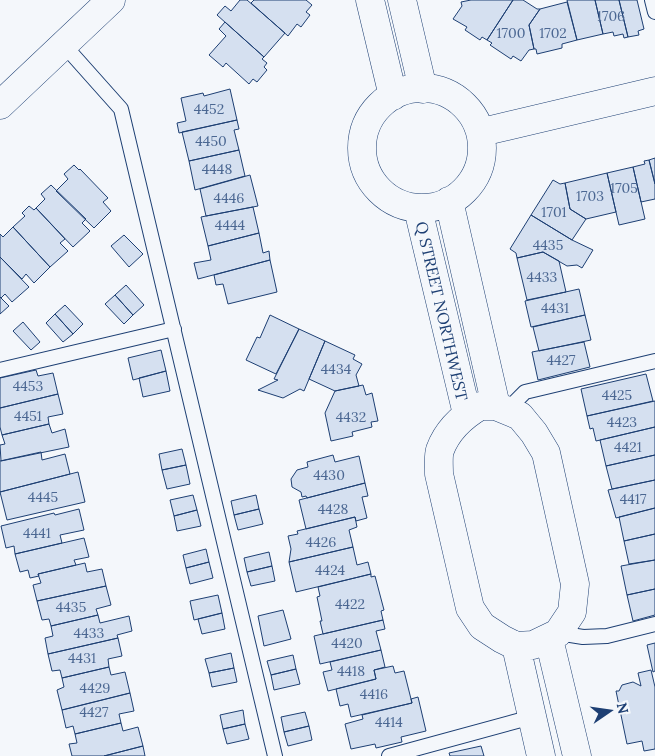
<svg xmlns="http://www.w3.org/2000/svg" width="655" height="756" viewBox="0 0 655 756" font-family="Lora,serif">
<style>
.building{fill:#d5e0f0;stroke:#1d3f73}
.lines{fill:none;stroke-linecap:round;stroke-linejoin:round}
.lane-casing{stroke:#1d3f73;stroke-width:16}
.street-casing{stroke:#1d3f73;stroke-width:29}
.primary-casing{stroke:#1d3f73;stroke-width:29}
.lane{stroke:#f4f7fb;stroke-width:14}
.street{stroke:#f4f7fb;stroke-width:28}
.primary{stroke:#f4f7fb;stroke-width:28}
.labels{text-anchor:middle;stroke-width:4;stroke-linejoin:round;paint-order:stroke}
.number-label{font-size:14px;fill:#4b6792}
.street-label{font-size:16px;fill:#1d3f73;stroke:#f4f7fb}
</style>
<rect width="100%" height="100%" fill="#f4f7fb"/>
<path class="building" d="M240,0H247L285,33L264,57L217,15L225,6L231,11Z
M254,0H306L312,5L306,12L310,15L301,27L297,24L288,36L251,3Z
M471,0H513L487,40L482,37L480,40L465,30L467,27L453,19L462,6L461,2Z
M513,0H523L537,9H540L529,25L534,49L529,50L521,61L513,56L511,59L490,45L492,43L487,40Z
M567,0H595L603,34L577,40Z
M595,0H619L628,37L624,38L623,34L614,36L613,32L603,34Z
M619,0H637L644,29L638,31L639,35L628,37Z
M567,2L577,40L562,44V48L537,54L536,49H534L529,25L540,9Z
M225,22L264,57L262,59L267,63L264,67L267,70L257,82L253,79L249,84L226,63L223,67L209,55L226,36L219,29Z
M230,89L237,120L179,133L177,123L186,121L181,98L203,93L204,96Z
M237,120L239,129L234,130L239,150L189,161L182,132Z
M239,150L245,176L195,190L189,161Z
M655,158V184L649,160Z
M649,160L655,184V199L641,202L633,167L645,164L644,161Z
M74,165L79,170L80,169L108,198L103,202L111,211L94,228L56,191L68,179L64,174Z
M633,167L645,219L619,225L607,173Z
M607,173L616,212L586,219L570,209L565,183Z
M250,175L258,206L206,216L200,189Z
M553,180L560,184L565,183L570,209L586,219L572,240L531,215Z
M51,185L86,219L82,223L90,231L73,247L36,208L45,199L41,194Z
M29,206L34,210L36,208L65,239L60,243L68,251L50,267L13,227L25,216L22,213Z
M253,207L259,233L208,246L201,217Z
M531,215L572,240L593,250L582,268L577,265L567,266L543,252L517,258L516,253L510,249Z
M13,227L50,267L34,283L26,274L22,279L0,257V234L3,237Z
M259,233L263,253L269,251L270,260L198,279L194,263L211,260L208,246Z
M124,235L143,254L129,267L111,246Z
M543,252L559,261L566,292L527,300L517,258Z
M0,257L29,287L12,302L5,294L1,298L0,297Z
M270,260L277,292L228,304L223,284L216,285L214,275Z
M126,285L144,305L133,315L115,295Z
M579,289L585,315L531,327L525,301Z
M115,295L133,315L124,324L105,304Z
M0,297L9,306L0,314Z
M65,305L83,324L73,334L55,314Z
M55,314L73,334L63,342L46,323Z
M270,315L299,329L276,374L246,360L257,337L260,338Z
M585,315L591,340L539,351L533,327Z
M23,322L40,342L31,350L13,331Z
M299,329L325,341L304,391L300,389L283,398L258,390L278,380L274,379Z
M325,341L355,355L353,359L362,364L356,375L359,386L335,391L309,379Z
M584,342L590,367L538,380L532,352Z
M161,350L166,371L133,380L128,358Z
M36,370L38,376L53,373L58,394L0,408V378Z
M166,371L170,391L143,397L139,378Z
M646,374L653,401L587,416L581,389Z
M363,385L366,395L372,393L378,421L371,422L372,427L352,432L353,436L331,441L325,413L335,391Z
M58,394L63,414L48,417L49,424L2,435L0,427V408Z
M655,401V427L596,441L593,428L590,429L587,416Z
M49,424L52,433L65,429L69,447L1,461L0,445L5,444L2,435Z
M655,427V455L606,466L600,440Z
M182,449L186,465L162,470L159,454Z
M41,452L42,460L65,454L70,474L0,492V461Z
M333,455L335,462L359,456L365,483L307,498L306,496L302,497L301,492L292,487L291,479L297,470L308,467L307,462Z
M655,455V480L612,489L606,466Z
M186,465L190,484L167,489L162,470Z
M78,472L85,502L7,520L0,492Z
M655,480V508L616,518L608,490Z
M365,483L368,496L362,497L367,518L356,521L355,517L306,529L299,500Z
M193,495L197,510L174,516L170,500Z
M256,495L259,509L234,515L231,501Z
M655,508V534L624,541L619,517Z
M79,509L84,530L60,535L62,543L15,554L14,546L6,548L1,526L54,513L55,515Z
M259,509L263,524L238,530L234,515Z
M197,510L201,526L177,531L174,516Z
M355,517L357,527L349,530L353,547L289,562L291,549L288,536L298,534L297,531Z
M655,534V560L629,564L624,541Z
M84,538L89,557L74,560L76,565L38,574L39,576L30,578L28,570L20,572L15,554Z
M353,547L357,565L368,562L371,574L296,592L289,562Z
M206,549L209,562L186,568L183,555Z
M269,552L272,566L247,572L244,558Z
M655,560V589L627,595L621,566Z
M209,562L213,578L190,584L186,568Z
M85,563L87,572L102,569L106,586L37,601L33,585L41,583L38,574Z
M272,566L275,581L251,586L247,572Z
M371,574V577L375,576L384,610L381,611L383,620L323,634L320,621H322L317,597L320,596L318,587Z
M106,586L111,605L96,609L98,615L51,626L49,619L42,620L37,601Z
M655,589V615L633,621L627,595Z
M218,595L222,613L194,620L190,601Z
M283,610L291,639L264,646L258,616Z
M222,613L225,629L202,634L198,619Z
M98,615L100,623L129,616L132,631L117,635L118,638L48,654L45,638L53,636L51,626Z
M383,620L385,629L376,631L381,650L320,664L314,636Z
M118,638L122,656L108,659L109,667L62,678L60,670L52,671L48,654Z
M655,643V671L653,672L647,645Z
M381,650L385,667L374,670L376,679L328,691L323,672L332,670L330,662Z
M231,653L234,668L209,673L205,659Z
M293,655L296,669L271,675L267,661Z
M393,666L395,673L404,671L412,703L351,717L348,704L340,706L336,689L376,679L374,670Z
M109,667L111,675L125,672L130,693L62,710L57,690L64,687L62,678Z
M234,668L237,682L212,687L209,673Z
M296,669L300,684L274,690L271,675Z
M651,670L655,687V749L644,751L642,741L627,744L616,691H619L622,685L633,682L641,686L638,673Z
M130,693L134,711L119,714L121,723L75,734L73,726L66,728L62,710Z
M418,697L426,731L401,737L402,742L376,748L375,744L351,749L345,724L363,719L362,715L412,703L411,699Z
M243,710L245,724L223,729L220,715Z
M305,712L309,726L284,732L281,717Z
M121,723L123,731L138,727L143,746L104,756H72L69,744L77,743L75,734Z
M245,724L249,739L227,744L223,729Z
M309,726L312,740L288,746L284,732Z
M143,746L145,756H104Z
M481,746L484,756H450L449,753Z"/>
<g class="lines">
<g class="lane-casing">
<path id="lane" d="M652,0L655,12
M64,45L121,109L275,756
M0,370L174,329
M507,410L525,392L655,361
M558,633L583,637L607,636L655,624
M389,756L532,717"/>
</g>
<g class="street-casing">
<path id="street" d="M370,0L393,96
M402,0L423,89
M362 148a60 60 0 1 1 120 0a60 60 0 1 1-120 0Z
M482,132L655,91
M449,201L496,406
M418,209L467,414
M480,406H496L520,416L534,433L546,453L575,584L572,612L558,633L533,645L516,646L502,639L482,626L470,608L439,474C439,466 438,456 440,450C447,431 463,416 480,406Z
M549,639L577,756
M516,646L541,756"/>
</g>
<g class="primary-casing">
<path id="primary" d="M0,105L111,0"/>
</g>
<use href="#lane" class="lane"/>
<use href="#street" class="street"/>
<use href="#primary" class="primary"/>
</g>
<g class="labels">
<g class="number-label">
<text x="611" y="21">1706</text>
<text x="511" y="38">1700</text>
<text x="553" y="38">1702</text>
<text x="209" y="114">4452</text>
<text x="211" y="146">4450</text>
<text x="217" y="174">4448</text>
<text x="624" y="193">1705</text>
<text x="590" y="201">1703</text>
<text x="229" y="203">4446</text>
<text x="554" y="217">1701</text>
<text x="230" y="230">4444</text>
<text x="548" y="250">4435</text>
<text x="542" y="282">4433</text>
<text x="555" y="313">4431</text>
<text x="561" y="365">4427</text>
<text x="336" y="374">4434</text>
<text x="28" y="391">4453</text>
<text x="617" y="400">4425</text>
<text x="28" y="421">4451</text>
<text x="351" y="422">4432</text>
<text x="622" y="427">4423</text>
<text x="628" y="452">4421</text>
<text x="329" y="480">4430</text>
<text x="43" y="502">4445</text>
<text x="633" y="504">4417</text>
<text x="333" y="514">4428</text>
<text x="37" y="538">4441</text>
<text x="321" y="547">4426</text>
<text x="330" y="575">4424</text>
<text x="350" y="609">4422</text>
<text x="71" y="612">4435</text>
<text x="89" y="638">4433</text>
<text x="347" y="648">4420</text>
<text x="82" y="663">4431</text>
<text x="351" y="676">4418</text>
<text x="95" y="693">4429</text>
<text x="374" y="699">4416</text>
<text x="94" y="717">4427</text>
<text x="389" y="727">4414</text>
</g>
<g class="street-label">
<text transform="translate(442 311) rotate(77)" y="6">Q STREET NORTHWEST</text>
</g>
</g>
<g transform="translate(610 711) rotate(77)" stroke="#f4f7fb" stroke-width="4" paint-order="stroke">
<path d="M0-4L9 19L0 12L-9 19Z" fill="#1d3f73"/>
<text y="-8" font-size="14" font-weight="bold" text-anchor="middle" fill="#1d3f73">N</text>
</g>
</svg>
